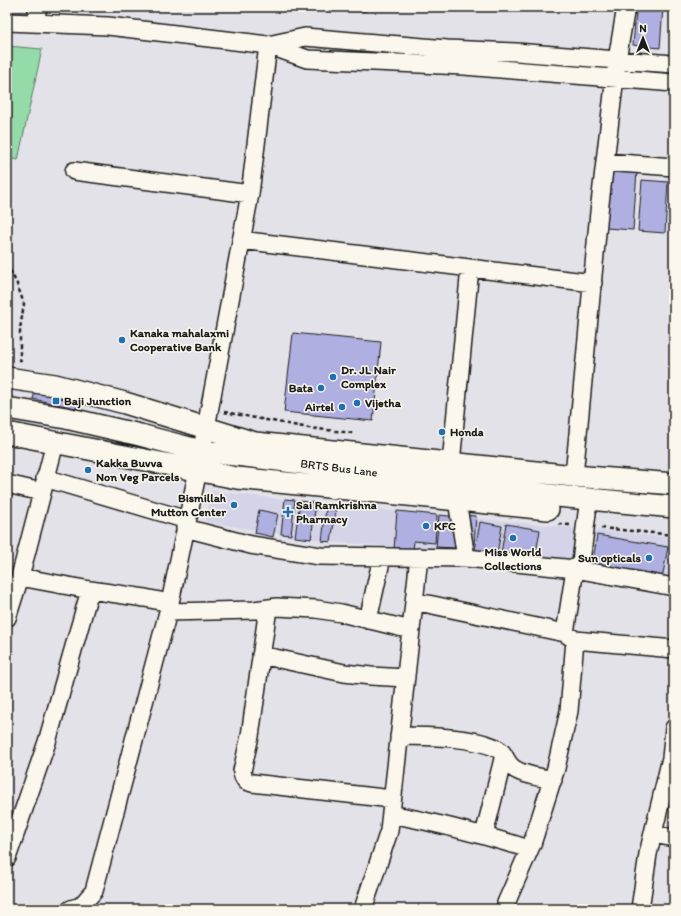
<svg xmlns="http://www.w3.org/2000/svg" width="681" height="916" viewBox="0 0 681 916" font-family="Itim,sans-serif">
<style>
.built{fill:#d4d3e7}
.green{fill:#94dba9;stroke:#587c62}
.building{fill:#afb0e1;stroke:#1c1c1c}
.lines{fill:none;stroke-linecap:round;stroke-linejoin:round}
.minor-casing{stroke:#1c1c1c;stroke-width:20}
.major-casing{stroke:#1c1c1c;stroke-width:24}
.path{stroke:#1c1c1c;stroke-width:2.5;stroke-dasharray:4 3;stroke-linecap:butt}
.minor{stroke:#fbf7ec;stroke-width:17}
.major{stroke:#fbf7ec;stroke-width:21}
.poi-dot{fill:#1f6fb2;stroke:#fbf7ec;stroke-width:1.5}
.labels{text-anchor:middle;stroke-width:3;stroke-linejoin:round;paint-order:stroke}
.poi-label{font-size:12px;font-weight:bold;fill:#1c1c1c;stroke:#fbf7ec;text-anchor:start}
.street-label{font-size:12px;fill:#1c1c1c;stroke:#fbf7ec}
</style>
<rect width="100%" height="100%" fill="#e4e2e9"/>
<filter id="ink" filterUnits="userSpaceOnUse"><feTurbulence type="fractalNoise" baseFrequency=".025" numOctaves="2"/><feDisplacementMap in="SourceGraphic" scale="8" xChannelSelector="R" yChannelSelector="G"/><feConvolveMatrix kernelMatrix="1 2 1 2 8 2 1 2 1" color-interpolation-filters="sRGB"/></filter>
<g filter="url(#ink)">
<path class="built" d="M211,491L348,507L535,524L674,538V579L468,552L333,542L205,522Z"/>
<path class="green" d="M7,46L42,49L18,160L7,158Z"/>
<path class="building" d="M326,7H366V11H326Z
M638,7H663L660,48L633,45L636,12H637Z
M610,168L637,170L633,230L606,228Z
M642,180L668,182L665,233L638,231Z
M293,333L381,342L373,421L284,412Z
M35,391L81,401L80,409L33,399Z
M285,499L295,500L291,535L281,534Z
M300,501L316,503L311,539L295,537Z
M326,509L336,510L331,542L322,541Z
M259,510L278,514L273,537L255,533Z
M397,511L437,515L435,543L414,541L413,551L394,549Z
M439,515L458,517L455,548L436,547Z
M462,515L476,516L474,547H466Z
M480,522L502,526L497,554L475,550Z
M506,524L540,530L535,559L501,553Z
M597,535L668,547L662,579L592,567Z
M672,550H674V579H669Z"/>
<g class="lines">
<g class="minor-casing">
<path id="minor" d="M7,22L108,26L268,45L307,59L464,66L674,83
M35,23L38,7
M268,45L305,37L447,49L516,52L617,60L674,64
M605,162L674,167
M74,171L250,194
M241,240L593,283
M451,463L470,268
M574,476L599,212L617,60L626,7
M45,478L187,520
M7,484L42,492
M457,500L466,558
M185,528L251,545L320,556L466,558L575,569L674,587
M580,570L587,513
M20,577L90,590L145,598L170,603
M414,601L565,633
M268,608L250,736L242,771L243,776L246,781L252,783L392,799
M168,612L254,610L277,607L316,609L341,613L411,630
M7,618L20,577L55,443
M368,620L382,557
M575,640L674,649
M261,655L344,673L371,676L406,678
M399,736C428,737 467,736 494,747C505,752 503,757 510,765C518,775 541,777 553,780
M391,814C437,823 484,835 529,849
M653,834L674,838
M484,835L504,755
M7,858L47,742L90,590
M506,903L532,844L556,768L569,711L575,640L565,633L575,569
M71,909L81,906L94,891L168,612L198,470L250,194L268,45
M363,909L389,831L419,557
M640,909L648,854L671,758L674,728"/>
</g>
<g class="major-casing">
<path id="major" d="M7,378L55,385L125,403L255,443L574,476L674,484
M7,408L66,418L140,435L201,451L278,460L557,496L674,507
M7,433L237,478L548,509"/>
</g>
<path class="path" d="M7,264L17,284L24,304L20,329V360L22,361
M224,412L309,428L353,433
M559,524L570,525
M601,528L674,535"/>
<use href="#minor" class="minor"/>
<use href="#major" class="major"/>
</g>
</g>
<g class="poi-dot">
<circle cx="122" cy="340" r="4"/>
<circle cx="333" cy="377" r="4"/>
<circle cx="321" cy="388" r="4"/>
<rect x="52" y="397" width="8" height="8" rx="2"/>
<circle cx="357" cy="403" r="4"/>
<circle cx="342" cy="407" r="4"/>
<circle cx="442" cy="432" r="4"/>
<circle cx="88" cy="470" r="4"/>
<circle cx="234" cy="505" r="4"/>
<path d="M286 506h4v4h4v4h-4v4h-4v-4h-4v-4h4z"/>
<circle cx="426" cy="526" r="4"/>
<circle cx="513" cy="538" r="4"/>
<circle cx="649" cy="558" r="4"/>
</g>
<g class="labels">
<g class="poi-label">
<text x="130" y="337">Kanaka mahalaxmi<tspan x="130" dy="14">Cooperative Bank</tspan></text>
<text x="341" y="374">Dr. JL Nair<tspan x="341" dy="14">Complex</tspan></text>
<text x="313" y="392" text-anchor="end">Bata</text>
<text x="64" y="405">Baji Junction</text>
<text x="365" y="407">Vijetha</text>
<text x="334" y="411" text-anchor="end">Airtel</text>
<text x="450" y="436">Honda</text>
<text x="96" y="467">Kakka Buvva<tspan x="96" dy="14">Non Veg Parcels</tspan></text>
<text x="226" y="502" text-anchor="end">Bismillah<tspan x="226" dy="14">Mutton Center</tspan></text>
<text x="296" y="509">Sai Ramkrishna<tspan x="296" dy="14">Pharmacy</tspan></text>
<text x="434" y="530">KFC</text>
<text x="513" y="556" text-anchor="middle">Miss World<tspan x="513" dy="14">Collections</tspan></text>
<text x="641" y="562" text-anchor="end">Sun opticals</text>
</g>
<g class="street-label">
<text transform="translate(339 468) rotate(7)" y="4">BRTS Bus Lane</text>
</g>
</g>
<rect width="681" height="916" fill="none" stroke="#fbf7ec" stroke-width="24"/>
<rect x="12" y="12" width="657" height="892" fill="none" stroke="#1c1c1c" stroke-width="1.5" filter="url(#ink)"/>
<g transform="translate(643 38)" stroke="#fbf7ec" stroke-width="3" paint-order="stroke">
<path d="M0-3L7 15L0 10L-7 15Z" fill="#1c1c1c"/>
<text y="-6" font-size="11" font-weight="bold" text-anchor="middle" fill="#1c1c1c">N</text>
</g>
</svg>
